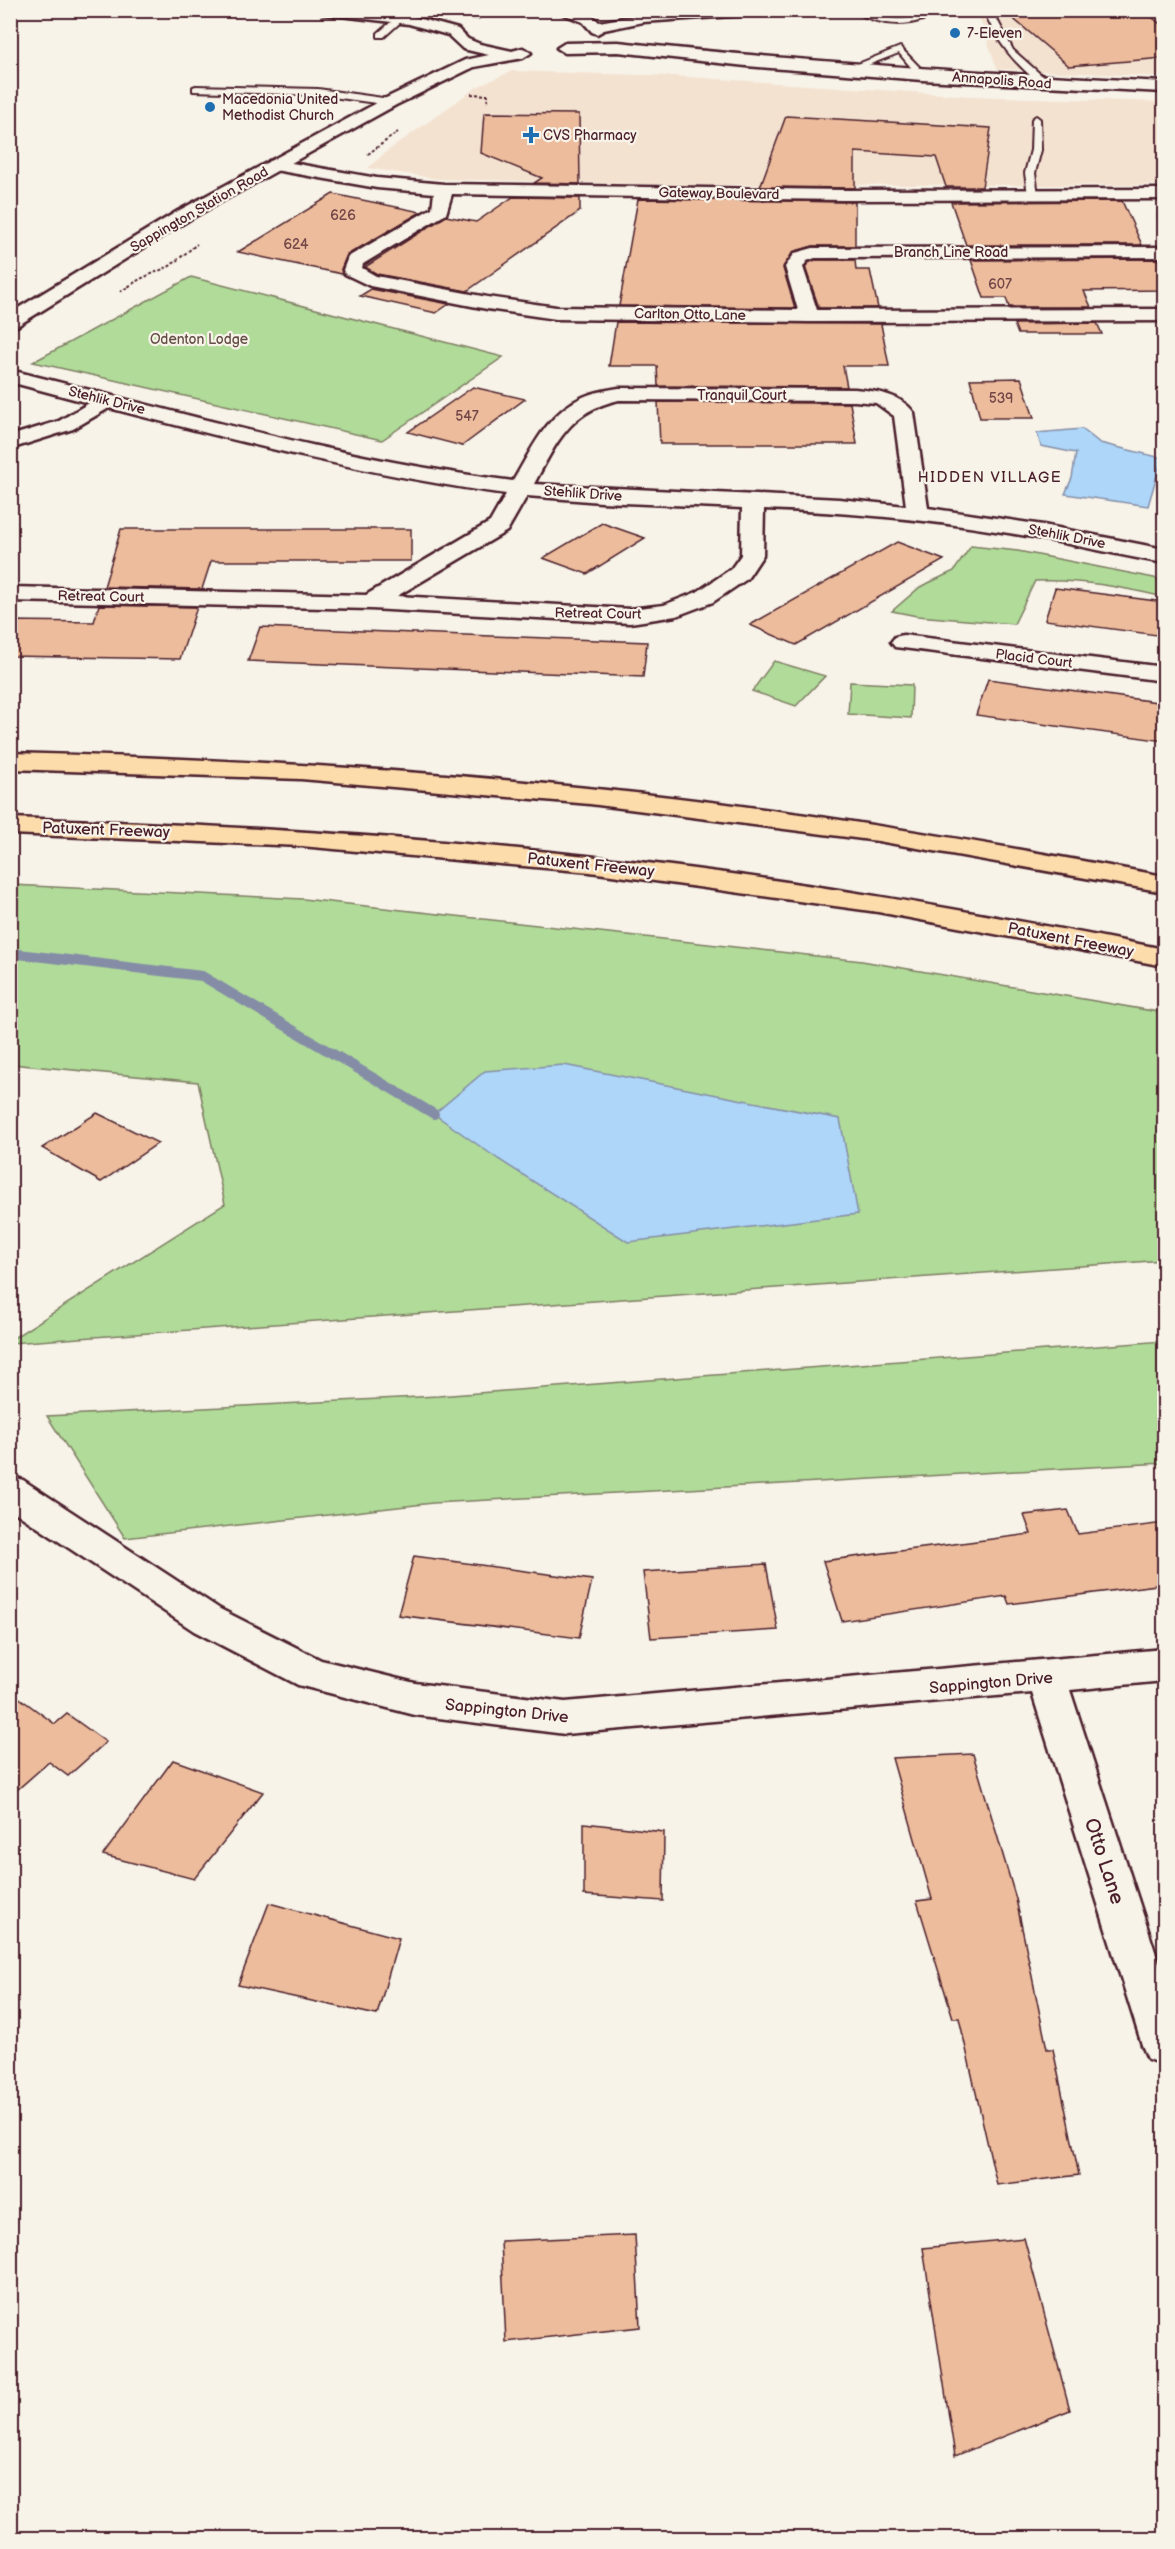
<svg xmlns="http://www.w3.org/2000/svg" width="1175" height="2549" viewBox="0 0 1175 2549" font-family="'Balsamiq Sans',sans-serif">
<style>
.built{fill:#f4e2d1}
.green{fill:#b0db99;stroke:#7d7d62;stroke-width:1.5}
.water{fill:#add6f8;stroke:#858da6;stroke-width:1.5}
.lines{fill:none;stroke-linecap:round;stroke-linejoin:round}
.stream{stroke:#858da6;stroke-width:10}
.building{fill:#ecbc9c;stroke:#4a1f2b;stroke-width:1.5}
.lane-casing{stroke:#4a1f2b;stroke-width:4}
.street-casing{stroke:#4a1f2b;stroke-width:5}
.secondary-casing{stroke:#4a1f2b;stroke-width:5}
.highway-casing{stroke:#4a1f2b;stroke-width:5}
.path{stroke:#4a1f2b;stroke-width:2;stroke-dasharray:3 2;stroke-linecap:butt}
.lane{fill:#f7f3e8;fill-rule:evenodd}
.street{fill:#f7f3e8;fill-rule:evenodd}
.secondary{fill:#f7f3e8;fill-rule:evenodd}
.highway{fill:#fddcac;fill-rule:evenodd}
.poi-dot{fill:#1f6fb2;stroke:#f7f3e8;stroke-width:2}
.labels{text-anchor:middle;stroke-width:4.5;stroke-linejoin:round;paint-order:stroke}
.far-poi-label{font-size:14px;fill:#4a1f2b;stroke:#f7f3e8;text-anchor:start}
.far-street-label{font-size:14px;fill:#4a1f2b;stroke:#f7f3e8}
.number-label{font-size:14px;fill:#724647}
.far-park-label{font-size:14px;fill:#644e46;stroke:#f7f3e8}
.far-neighbourhood-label{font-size:15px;letter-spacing:1.5px;fill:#4a1f2b;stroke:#f7f3e8}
.street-label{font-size:16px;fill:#4a1f2b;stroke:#f7f3e8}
.near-street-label{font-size:20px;fill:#4a1f2b;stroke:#f7f3e8}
</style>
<rect width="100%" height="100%" fill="#f7f3e8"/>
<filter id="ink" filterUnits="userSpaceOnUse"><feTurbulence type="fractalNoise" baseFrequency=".0167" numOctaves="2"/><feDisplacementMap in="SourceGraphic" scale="12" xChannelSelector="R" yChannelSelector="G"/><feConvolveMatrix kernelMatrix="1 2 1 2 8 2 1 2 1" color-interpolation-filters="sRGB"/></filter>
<g filter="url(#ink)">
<path class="built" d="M977,11H1164V77L997,69Z
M512,71L673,76L972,96L1164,102V185H684L438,179L368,168L386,152L477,87Z"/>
<path class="green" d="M191,277L503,357L382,440L33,362Z
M971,546L1018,551L1154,578L1164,581V597C1121,587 1080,579 1035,581L1014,624L917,616L892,611L920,587L954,571Z
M774,661L825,676L796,706L752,691Z
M850,682L912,685L911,718L848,714Z
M11,885L303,899L862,961L1164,1013V1260L11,1343L10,1340L225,1204L198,1082L11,1064Z
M1164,1341V1463L433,1503L125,1538L47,1416L438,1396Z"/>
<path class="water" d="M1082,429L1100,443L1162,458L1148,506L1065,494L1072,478L1076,453L1041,446L1037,433Z
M564,1065L840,1119L858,1214L628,1242L498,1159L434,1114L485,1071Z"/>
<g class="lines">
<path class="stream" d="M10,953L202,976L434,1114"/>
</g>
<path class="building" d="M1003,10H1143L1164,27V58L1069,66Z
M484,113L579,114L580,184L534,183L542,178L481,153Z
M786,116L991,128L982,187H946L936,157L855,152V188L760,187Z
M333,194L421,212L347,255L341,269L342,274L238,252Z
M513,197L580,198V211L467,291L377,274L365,267L446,216L476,222Z
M638,199L855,202V246H813L793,252L783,268L795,308L619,306Z
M1122,201L1142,245H966L951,202Z
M1164,259V290L1084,291L1091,307H1009L1006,298H984L971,260Z
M815,260H855L856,270H870L878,308H819L805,267L808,263Z
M371,289L449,304L436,313L360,296Z
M616,322L881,324L889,366H843L847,387L658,386L657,366H609Z
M1097,323L1102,334H1018L1014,324Z
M1021,378L1034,418H980L970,379Z
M473,387L525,399L462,446L408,432Z
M658,402L850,403L857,444H660Z
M602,523L645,538L587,574L543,558Z
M121,529H411V561H211L202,589L104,587Z
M897,542L944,560L796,645L750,625Z
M1055,588L1164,602V636L1045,620Z
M99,605L197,607L180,659L10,656V621L94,622Z
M260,627L647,642L643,677L248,661Z
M988,679L1164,703V741L976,715Z
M97,1113L158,1143L101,1182L42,1148Z
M1068,1510L1078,1534L1164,1523V1584L1009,1604L1006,1596L842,1621L823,1561L1031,1534L1024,1515Z
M414,1556L592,1580L579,1638L398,1615Z
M766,1564L778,1630L651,1638L643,1572Z
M10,1691L55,1724L67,1714L106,1742L68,1776L49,1762L10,1796Z
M973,1754L1016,1899L1047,2049H1053L1079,2175L997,2185L959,2018H953L917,1901L932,1899L892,1758Z
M173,1760L263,1792L194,1879L103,1855Z
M584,1823L664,1832L663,1901L584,1895Z
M269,1903L399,1938L377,2015L238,1985Z
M635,2235L640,2327L506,2342L501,2241Z
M1024,2238L1070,2410L955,2456L923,2248Z"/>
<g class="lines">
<g class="lane-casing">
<path id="lane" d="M640,10H648V12L644,14Z
M853,10C868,10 881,18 897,19C913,20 925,10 940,10C916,30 878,27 853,10Z
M984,10H992L1013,50L1048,81V85H1042C1015,64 997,43 984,10Z
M397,17L404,19L384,37H378V33Z
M900,47L925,73V77H919L899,53L855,70L848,68Z
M196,86L318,89L390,99L394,102L390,105L318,95L193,91V87Z
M1036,116L1040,119L1041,150L1035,173L1038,195L1033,198L1028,195L1025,173L1031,150L1032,119Z
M1159,212H1164V221L1159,218Z"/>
</g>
<g class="street-casing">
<path id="street" d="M481,10H496L488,15L483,14Z
M275,160L377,178L444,184L843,190L1164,189V199L843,200L452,194L446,214L363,264L362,268L376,276L487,297L556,307L798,310L785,267L795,253L813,248L1164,247V257L815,258L807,261L803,267L817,310L1164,309V321L809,322L556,319L487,309L370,286L345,274L343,270L348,257L432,208L434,193L377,188L269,169L266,165L269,161Z
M10,370C177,411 342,460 513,481C532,449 547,413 583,397C594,392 607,390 619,388L855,389C876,391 901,394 914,413L928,508L1043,525L1164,549V563C1110,554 1056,540 1002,532C923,519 844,512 764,509L763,555L747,579L713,602L676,616L630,623L371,609L10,601V587L366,595L490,522L506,494C372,476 241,442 109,408L73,429L10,449V436L59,421L89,403L10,382ZM619,400L855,401L876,403L894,416L906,506L839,499L534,484C557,442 569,411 619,400ZM527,496L601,502L742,508L741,555L731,569L697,592L664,605L630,609L397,596L507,531Z
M903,635L1164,667V681L895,647L891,642L895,637Z
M10,1476L23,1480L220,1609L321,1660L415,1683L565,1702L1164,1649V1681L1070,1690L1164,1979V2065L1148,2059L1142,2045L1032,1693L565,1734L415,1715L298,1685L194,1631L10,1509Z"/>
</g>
<g class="secondary-casing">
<path id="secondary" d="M316,10H366L410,16L458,29L468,39L480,44L512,51L523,48L531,53L523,58L474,67L396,105L190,219L17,326L10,328V313L178,211L384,99L465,60L489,55L463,49L448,35L409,24L323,14Z
M414,10H484L485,13L478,17L420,16L415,15Z
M553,10C569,10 587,9 599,22C657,11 710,10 769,10L762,14L643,22L604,30L597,34L592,32L583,22Z
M618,42C800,62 981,73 1164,82V92L922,80L746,66L618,52L565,53L557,48L565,43Z"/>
</g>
<g class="highway-casing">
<path id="highway" d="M10,753C203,758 395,768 587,788C781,807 973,840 1164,876V892L878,841L590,804L301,779L10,769Z
M10,818C203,824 395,835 587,856C781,877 973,911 1164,949V966L878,912L590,872L301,846L10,834Z"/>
</g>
<path class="path" d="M471,94L488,95L487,103
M368,154L398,132
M120,292L140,279L170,266L197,244"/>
<use href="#lane" class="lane"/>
<use href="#street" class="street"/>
<use href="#secondary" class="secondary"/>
<use href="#highway" class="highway"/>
</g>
</g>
<g class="poi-dot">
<circle cx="955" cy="33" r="6"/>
<circle cx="210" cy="107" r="6"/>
<path d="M528 126h6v6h6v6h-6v6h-6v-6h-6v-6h6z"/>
</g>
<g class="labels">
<g class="far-poi-label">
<text x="967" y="38">7-Eleven</text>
<text x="222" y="104">Macedonia United<tspan x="222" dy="16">Methodist Church</tspan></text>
<text x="543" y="140">CVS Pharmacy</text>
</g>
<g class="far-street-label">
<text transform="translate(1002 80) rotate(4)" y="5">Annapolis Road</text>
<text transform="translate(719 193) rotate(1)" y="5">Gateway Boulevard</text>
<text transform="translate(199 209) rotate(-30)" y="5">Sappington Station Road</text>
<text x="951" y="257">Branch Line Road</text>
<text transform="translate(690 314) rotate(1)" y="5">Carlton Otto Lane</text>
<text x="742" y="400">Tranquil Court</text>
<text transform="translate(107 400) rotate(14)" y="5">Stehlik Drive</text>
<text transform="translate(583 493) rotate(4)" y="5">Stehlik Drive</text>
<text transform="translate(1067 536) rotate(11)" y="5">Stehlik Drive</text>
<text transform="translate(101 596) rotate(1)" y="5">Retreat Court</text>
<text transform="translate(598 613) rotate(1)" y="5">Retreat Court</text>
<text transform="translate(1034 658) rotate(7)" y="5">Placid Court</text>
</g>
<g class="number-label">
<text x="343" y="220">626</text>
<text x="296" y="249">624</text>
<text x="1000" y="289">607</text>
<text x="1001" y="403">539</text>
<text x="467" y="421">547</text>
</g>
<g class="far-park-label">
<text x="199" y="344">Odenton Lodge</text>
</g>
<g class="far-neighbourhood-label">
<text x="990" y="482">HIDDEN VILLAGE</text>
</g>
<g class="street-label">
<text transform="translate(106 829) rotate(2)" y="6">Patuxent Freeway</text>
<text transform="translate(591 864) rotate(6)" y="6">Patuxent Freeway</text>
<text transform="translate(1071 939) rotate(11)" y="6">Patuxent Freeway</text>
<text transform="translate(991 1682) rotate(-5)" y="6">Sappington Drive</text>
<text transform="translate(507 1710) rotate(6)" y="6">Sappington Drive</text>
</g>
<g class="near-street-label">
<text transform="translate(1105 1861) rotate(72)" y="7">Otto Lane</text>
</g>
</g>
<rect width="1175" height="2549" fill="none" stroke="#f7f3e8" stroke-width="36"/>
<rect x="18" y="18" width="1139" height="2513" fill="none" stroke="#4a1f2b" stroke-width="2" filter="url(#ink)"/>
</svg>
